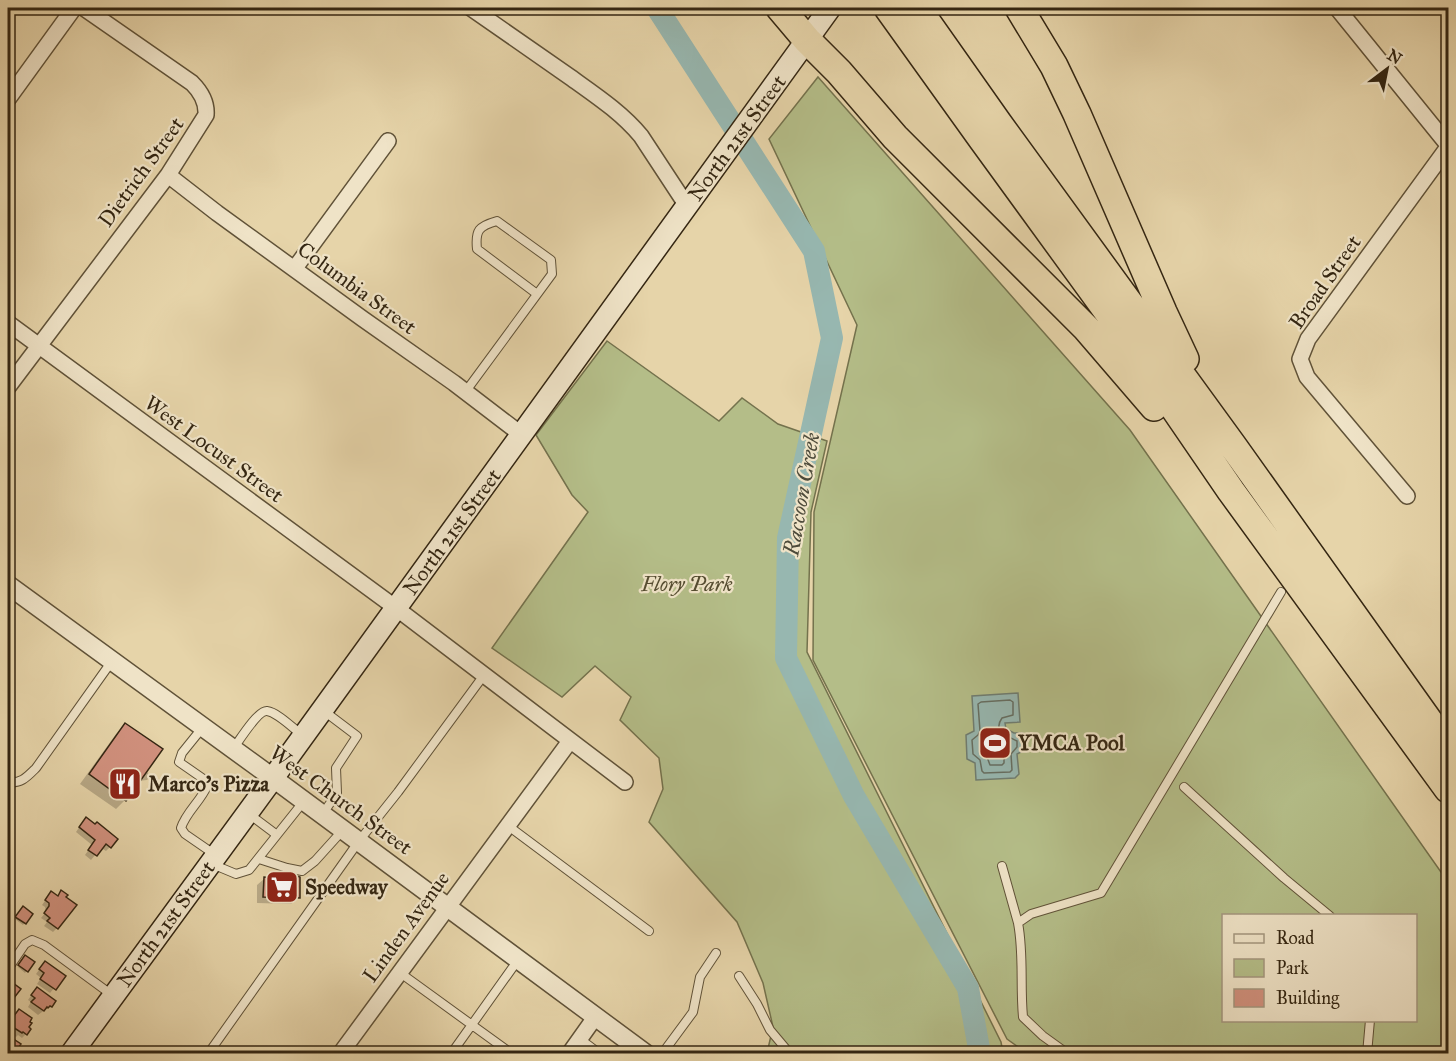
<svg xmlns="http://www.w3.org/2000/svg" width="1456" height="1061" viewBox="0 0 1456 1061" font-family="'IM FELL Great Primer',serif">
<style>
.green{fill:#b4bd88;stroke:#74724d;stroke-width:1.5;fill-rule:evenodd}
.water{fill:#97b7b0;stroke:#6f7d71;stroke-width:1.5}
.shadow{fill:#0003}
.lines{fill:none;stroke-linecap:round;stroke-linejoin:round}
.shore{stroke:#666e61;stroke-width:1.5}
.river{stroke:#97b7b0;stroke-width:22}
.building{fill:#d1917e;stroke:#342612;stroke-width:1.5}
.service-casing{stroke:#605238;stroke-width:10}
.minor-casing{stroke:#605238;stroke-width:18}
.tertiary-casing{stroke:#605238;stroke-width:21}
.secondary-casing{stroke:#342612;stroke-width:24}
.motorway-casing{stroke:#342612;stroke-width:30}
.service{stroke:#efe3c7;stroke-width:8}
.minor{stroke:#efe3c7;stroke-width:15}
.tertiary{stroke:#efe3c7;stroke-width:18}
.secondary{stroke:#efe3c7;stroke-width:21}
.motorway{stroke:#e6d4a9;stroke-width:27}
.labels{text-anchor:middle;stroke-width:4.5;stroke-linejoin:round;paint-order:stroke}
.street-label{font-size:21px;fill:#342612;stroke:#efe3c7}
.park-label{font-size:21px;font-style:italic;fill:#544c30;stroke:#efe3c7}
.poi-label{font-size:21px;font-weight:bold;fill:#342612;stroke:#efe3c7;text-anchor:start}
.water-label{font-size:22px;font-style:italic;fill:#4d4a3a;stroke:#efe3c7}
</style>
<rect width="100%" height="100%" fill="#e6d4a9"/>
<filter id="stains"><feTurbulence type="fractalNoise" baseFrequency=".00333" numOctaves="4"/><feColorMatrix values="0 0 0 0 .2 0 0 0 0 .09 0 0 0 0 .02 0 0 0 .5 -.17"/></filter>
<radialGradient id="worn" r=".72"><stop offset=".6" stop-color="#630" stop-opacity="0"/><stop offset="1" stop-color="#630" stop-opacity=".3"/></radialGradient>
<path class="green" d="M818,77L1130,430L1448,882V1053L1028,1054L1007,1039L813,660L814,512L857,325L769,139ZM1224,916H1416V1020H1224Z
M607,341L719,421L742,398L778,424L827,441L811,512L807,652L1001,1042L1003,1053H767L773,1027L763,983L737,922L649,822L663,789L659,758L620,720L631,697L595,666L562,697L492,648L588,512L572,495L536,435Z"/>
<path class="water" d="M1018,693L1020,722L1005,723L1006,729L1014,733H1023V751L1017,754L1019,774L1015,778L976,780L975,763L967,759L966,735L974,731L972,696Z"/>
<path class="shadow" d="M125,725L143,774L144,775L148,772L149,778L147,780L138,781L125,800L116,809L80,784L116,734Z
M82,823L110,847L106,851L101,848L91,860L85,855L92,845L76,832Z
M279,877L298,897L291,904L257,903V885L264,879H276Z
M62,892L57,928L53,932L44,926L47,922L41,918L46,912L45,907L42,905L47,898L57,897Z
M21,910L31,914L23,925L15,919Z
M25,957L33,962L25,973L18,967Z
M41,967L64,976L50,993L37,984L41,978L36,974Z
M33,993L50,1006L38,1015L28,1007L31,1002L28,1000Z
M15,1015L26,1034L22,1038L18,1035L16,1037L8,1030V1025Z"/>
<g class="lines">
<path class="shore" d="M1010,700L1013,702V715L1002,718C992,732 1008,736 1017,741V747L1011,754L1012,770L1010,772L984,773L982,771L980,760L973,754L972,740L978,735L980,731L978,704L981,702Z
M990,730L997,739L1006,745L1004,754V763L1002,765H990L987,757L980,750V743L985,738L987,732Z"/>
<path class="river" d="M657,8L814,251L832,338L788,538L786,658L854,796L968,988L980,1054"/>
</g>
<path class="building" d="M125,723L163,749L126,801L89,774Z
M86,817L95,824L97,822L118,839L111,848L106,844L97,856L88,850L95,840L79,827Z
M290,874L300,877V898L263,897L264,877L278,878V875Z
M61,890L68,895L66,897L77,905L58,929L47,921L50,918L44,913L49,906V903L45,900L51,891L58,896Z
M23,906L33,914L26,924L15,917Z
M25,955L35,962L28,972L18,965Z
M45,961L66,976L56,990L40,979L44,973L39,969Z
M9,980L21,989L14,998L8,993V983Z
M37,987L56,1001L52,1007L50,1006L48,1008L47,1007L44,1011L31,1002L35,998L31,995Z
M19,1009L32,1018L30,1022L32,1023L29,1027L31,1029L27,1035L23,1032L22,1033L8,1024Z
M9,1036L21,1044L14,1054H8V1038Z"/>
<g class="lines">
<g class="service-casing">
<path id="service" d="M466,391L552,274L551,260L497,221C479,226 475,230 477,249L537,294
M203,727L182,753L179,762L205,780L207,786C201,801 186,812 181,828L185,834L214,854
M233,749C239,741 258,710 267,711C277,712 294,729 302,735
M8,782C21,784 27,777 36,768L112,661
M1184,787L1284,878L1330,916
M249,814L277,835
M322,815L337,793L336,768L357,736L324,711
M507,825L649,931
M259,859L287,868L302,871L315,861L343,830
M212,864L236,874L249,870L304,801
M1002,866L1018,923
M8,969L25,944L32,940L44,945L112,995
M399,972L512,1054
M739,976L757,1004L770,1030L786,1049L785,1054
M580,1039L600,1054
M208,1054L359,841L398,792L484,675
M451,1054L518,960
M662,1054L693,1012L700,977L716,953
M1068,1054L1043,1036L1023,1017C1020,986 1024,954 1018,923L1031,914L1101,893L1281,592
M1367,1054L1370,1020"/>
</g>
<g class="minor-casing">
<path id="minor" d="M471,8C504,31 537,54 570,77C595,95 621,112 641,136L687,206
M1337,8L1448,145
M8,99L74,8
M168,175L217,213L363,319L454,383L522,435
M295,268L388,141
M8,323L396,608L625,782
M8,387L168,175L206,115C207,102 201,92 192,83L84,8
M1407,496L1307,377L1300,359L1308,339L1448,147
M340,1054L570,741
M569,1054L596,1016"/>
</g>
<g class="tertiary-casing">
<path id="tertiary" d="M8,585L273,778L646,1054"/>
</g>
<g class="secondary-casing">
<path id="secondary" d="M71,1054L273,778L830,8"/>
</g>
<g class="motorway-casing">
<path id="motorway" d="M780,8L807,40L839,72L895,137L1086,328L1154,407
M888,8L982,139L1116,323L1231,491L1448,789
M917,8L998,123L1233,446L1448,748
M1019,8L1054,66L1077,114L1163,312L1185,359"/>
</g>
<use href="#service" class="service"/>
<use href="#minor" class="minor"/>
<use href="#tertiary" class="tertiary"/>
<use href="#secondary" class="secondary"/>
<use href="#motorway" class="motorway"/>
</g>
<defs>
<g id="stadium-square" transform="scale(1.725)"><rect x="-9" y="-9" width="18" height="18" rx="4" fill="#8f2418" stroke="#efe3c7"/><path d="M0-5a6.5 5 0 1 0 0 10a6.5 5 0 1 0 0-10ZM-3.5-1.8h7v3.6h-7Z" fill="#fff"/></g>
<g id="restaurant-square" transform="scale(1.725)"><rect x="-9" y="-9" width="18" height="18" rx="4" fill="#8f2418" stroke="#efe3c7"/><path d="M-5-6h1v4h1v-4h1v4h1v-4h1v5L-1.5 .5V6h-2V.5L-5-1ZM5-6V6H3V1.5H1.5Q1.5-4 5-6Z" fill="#fff"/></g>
<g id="supermarket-square" transform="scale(1.725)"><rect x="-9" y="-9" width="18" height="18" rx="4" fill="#8f2418" stroke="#efe3c7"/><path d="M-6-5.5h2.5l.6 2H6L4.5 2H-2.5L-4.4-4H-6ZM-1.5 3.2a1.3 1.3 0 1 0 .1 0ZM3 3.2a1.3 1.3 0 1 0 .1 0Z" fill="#fff"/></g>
</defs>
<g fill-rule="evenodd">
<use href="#stadium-square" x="995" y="743"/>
<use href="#restaurant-square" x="125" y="784"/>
<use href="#supermarket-square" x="282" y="887"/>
</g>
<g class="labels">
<g class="street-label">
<text transform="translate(737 138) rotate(-54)" y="7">North 21st Street</text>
<text transform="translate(141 172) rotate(-54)" y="7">Dietrich Street</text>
<text transform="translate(1325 282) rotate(-55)" y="7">Broad Street</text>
<text transform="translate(357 288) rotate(36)" y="7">Columbia Street</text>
<text transform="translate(214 449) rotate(36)" y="7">West Locust Street</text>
<text transform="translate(452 532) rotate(-54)" y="7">North 21st Street</text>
<text transform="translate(341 800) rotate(36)" y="7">West Church Street</text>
<text transform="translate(166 924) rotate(-54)" y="7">North 21st Street</text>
<text transform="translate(406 927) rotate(-54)" y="7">Linden Avenue</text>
</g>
<g class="park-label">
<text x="687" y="591">Flory Park</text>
</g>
<g class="poi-label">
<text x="1018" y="750">YMCA Pool</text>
<text x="148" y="791">Marco's Pizza</text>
<text x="305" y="894">Speedway</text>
</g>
<g class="water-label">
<text transform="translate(801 494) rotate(-80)" y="8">Raccoon Creek</text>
</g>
</g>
<rect width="1456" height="1061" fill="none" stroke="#e6d4a9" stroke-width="30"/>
<rect x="9" y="9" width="1438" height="1043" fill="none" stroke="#342612" stroke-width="3"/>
<rect x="15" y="15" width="1426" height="1031" fill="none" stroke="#342612" stroke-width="1.5"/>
<rect x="1222" y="914" width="195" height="108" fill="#efe3c7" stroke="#a4977f" stroke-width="1.5"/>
<rect x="1234" y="934" width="30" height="9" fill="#efe3c7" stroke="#a4977f" stroke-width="1.5"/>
<text x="1276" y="944" font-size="18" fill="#342612">Road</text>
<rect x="1234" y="959" width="30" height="18" fill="#b4bd88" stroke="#a4977f" stroke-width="1.5"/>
<text x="1276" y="974" font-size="18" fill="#342612">Park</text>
<rect x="1234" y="989" width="30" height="18" fill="#d1917e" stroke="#a4977f" stroke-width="1.5"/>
<text x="1276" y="1004" font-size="18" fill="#342612">Building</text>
<g transform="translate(1387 69) rotate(32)" stroke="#efe3c7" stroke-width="4.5" paint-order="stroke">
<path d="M0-4.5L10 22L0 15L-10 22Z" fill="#342612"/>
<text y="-9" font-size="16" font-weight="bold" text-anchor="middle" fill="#342612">N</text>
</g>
<rect width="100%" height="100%" filter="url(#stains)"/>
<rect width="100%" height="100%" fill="url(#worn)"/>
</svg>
